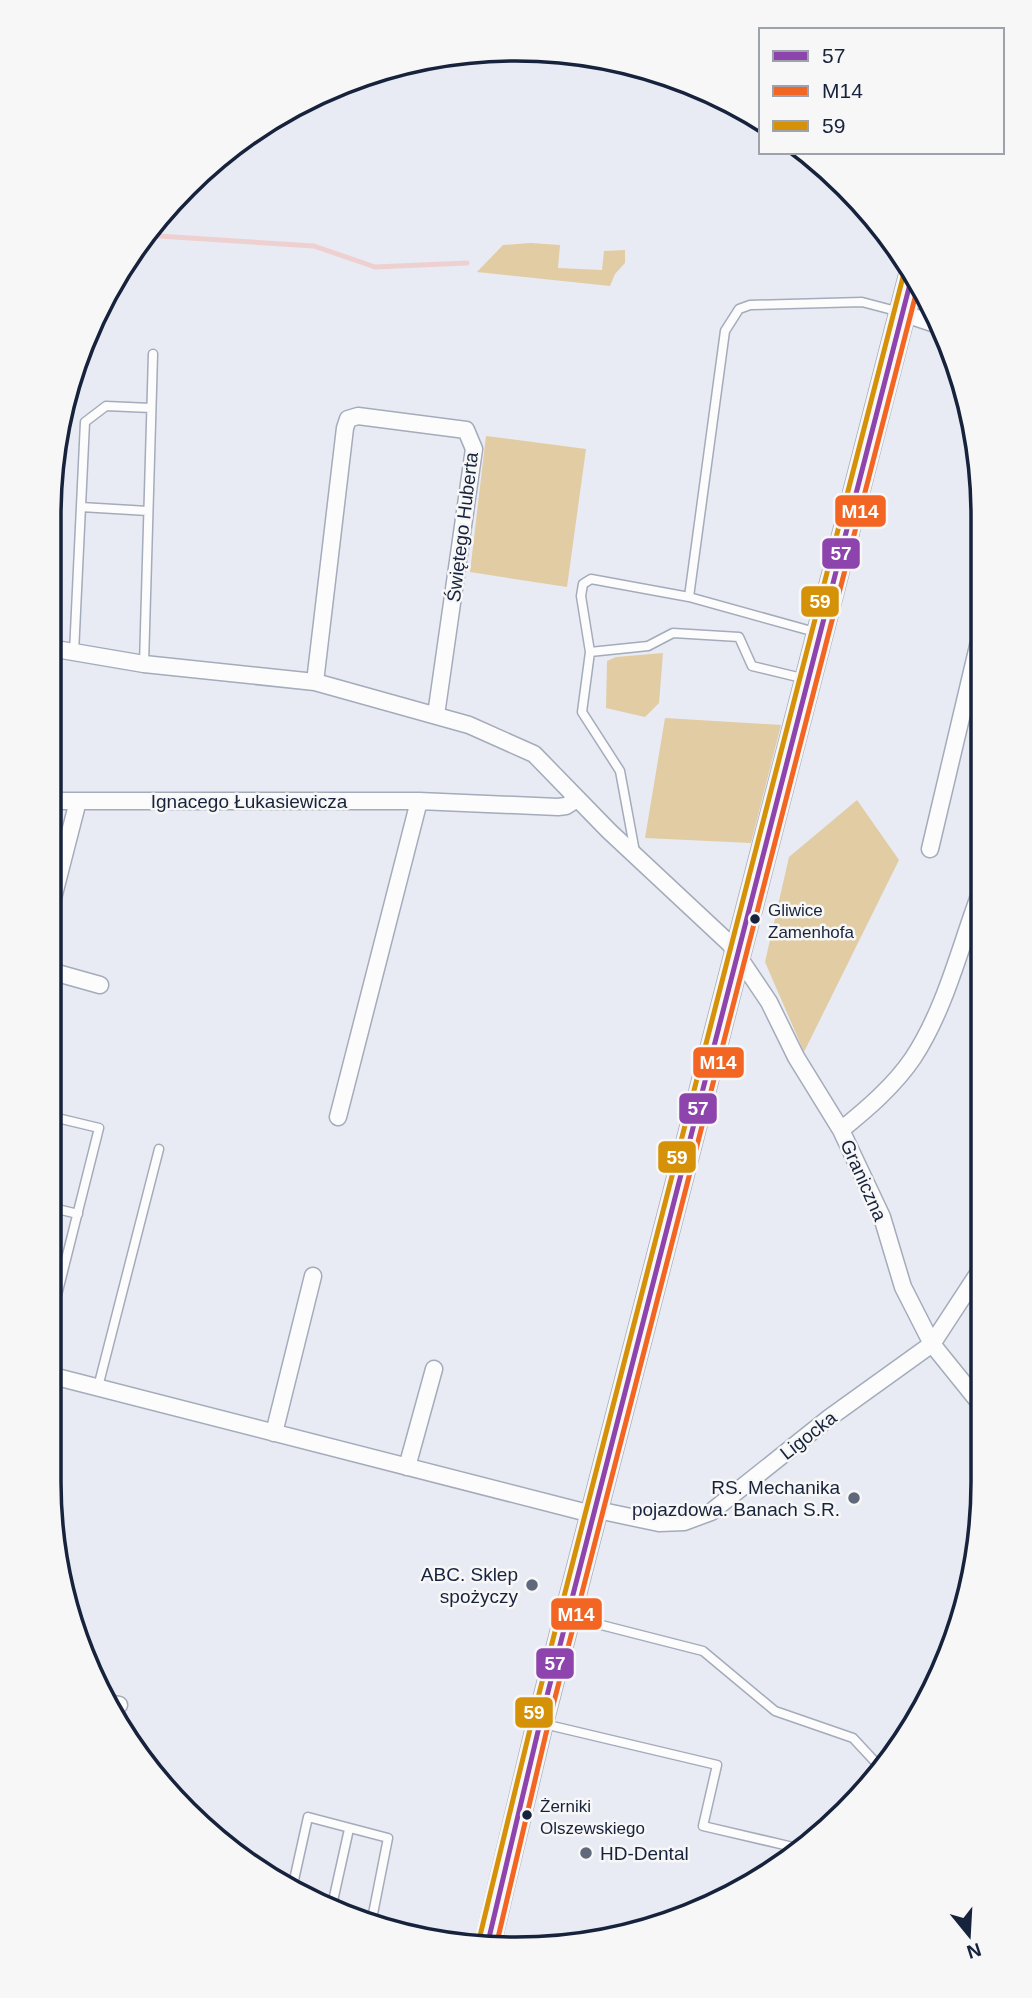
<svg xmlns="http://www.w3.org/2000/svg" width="1032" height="1998" viewBox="0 0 1032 1998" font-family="Helvetica,sans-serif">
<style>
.green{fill:#e1cca4}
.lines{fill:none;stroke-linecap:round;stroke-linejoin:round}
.stream{stroke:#efd0d1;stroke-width:5}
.service-casing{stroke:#a4abba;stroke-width:11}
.minor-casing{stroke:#a4abba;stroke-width:19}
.primary-casing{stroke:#a4abba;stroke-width:28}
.service{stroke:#fcfcfd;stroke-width:8}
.minor{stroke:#fcfcfd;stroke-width:16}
.primary{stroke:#fcfcfd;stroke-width:24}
.bus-1-casing{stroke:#f7f7f7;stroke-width:10}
.bus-2-casing{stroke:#f7f7f7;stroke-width:10}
.bus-3-casing{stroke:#f7f7f7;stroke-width:10}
.bus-1{stroke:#8e44ad;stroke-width:5}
.bus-2{stroke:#f26522;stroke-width:5}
.bus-3{stroke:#d59209;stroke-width:5}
.bus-dot{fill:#17233c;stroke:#f7f7f7;stroke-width:2.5}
.poi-dot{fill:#60697c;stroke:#f7f7f7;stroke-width:2.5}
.labels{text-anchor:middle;stroke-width:5;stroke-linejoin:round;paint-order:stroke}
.bus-label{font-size:17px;fill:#17233c;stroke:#f7f7f7;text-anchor:start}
.street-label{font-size:19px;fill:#17233c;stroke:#f7f7f7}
.poi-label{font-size:19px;fill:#17233c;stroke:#f7f7f7;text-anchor:end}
.rim{fill:none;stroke:#17233c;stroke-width:3.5}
.line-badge{stroke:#f7f7f7;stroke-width:2.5}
.badge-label{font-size:19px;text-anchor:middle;font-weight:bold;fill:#fff}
</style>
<rect width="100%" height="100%" fill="#e8ebf3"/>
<path class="green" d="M531,243L560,245L558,268L602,270L604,251L625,250V263L615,274L610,286L477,272L503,245Z
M486,436L586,449L567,587L470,572Z
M663,653L659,703L645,717L606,708L607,661L616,657Z
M665,718L781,725L751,843L645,838Z
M857,800L899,860L804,1052L765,962L789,857Z"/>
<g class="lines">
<path class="stream" d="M143,235L314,246L375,267L467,263"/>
<g class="service-casing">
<path id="service" d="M81,507L148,511
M815,632L689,597L725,331L739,309L750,305L862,302L900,312
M590,652L581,596L583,584L591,579L689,597
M74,653L85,422L106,406L151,408
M144,664L153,354
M635,852L620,771L582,712L590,652L648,646L673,633L739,637L752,666L806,679
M49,1207L78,1214
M49,1327L99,1128L49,1116
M98,1387L159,1149
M570,1617L703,1651L775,1711L853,1738L879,1766
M544,1724L717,1765L703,1826L793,1847
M292,1889L308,1817L388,1838L371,1924
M331,1910L349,1829"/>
</g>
<g class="minor-casing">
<path id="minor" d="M902,313L941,326
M50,648L144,664L315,682L469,725L534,754L609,831L730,944L769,1002L796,1057L841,1130L882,1217L903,1287L932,1344L982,1406
M315,682L345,428L348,419L358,416L466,430L474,449L436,715
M50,801H419L558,807L566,806L577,799
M930,849L978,646
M50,910L78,801
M50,971L100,985
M338,1117L419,801
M841,1130C867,1109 894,1086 913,1058C944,1011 959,951 978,899
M49,1375L580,1511L607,1512L659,1523L684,1522L711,1512L829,1418L932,1344L981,1269
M274,1433L313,1276
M407,1467L434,1369
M112,1704L119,1705"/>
</g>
<g class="primary-casing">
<path id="primary" d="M488,1942L540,1723L912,275"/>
</g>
<use href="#service" class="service"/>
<use href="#minor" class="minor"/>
<use href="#primary" class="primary"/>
<g class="bus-1-casing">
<path id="bus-1" d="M488,1942L540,1723L912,276"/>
</g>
<g class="bus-2-casing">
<path id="bus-2" d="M497,1942L548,1725L918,286"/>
</g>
<g class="bus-3-casing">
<path id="bus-3" d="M479,1940L532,1721L904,273"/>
</g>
<use href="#bus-1" class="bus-1"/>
<use href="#bus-2" class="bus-2"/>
<use href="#bus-3" class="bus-3"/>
</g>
<g class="bus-dot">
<circle cx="755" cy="919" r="6"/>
<circle cx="527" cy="1815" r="6"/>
</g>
<g class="poi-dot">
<circle cx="854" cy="1498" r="7"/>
<circle cx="532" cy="1585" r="7"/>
<circle cx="586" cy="1853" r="7"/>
</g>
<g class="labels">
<g class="bus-label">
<text x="768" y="916">Gliwice<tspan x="768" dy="22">Zamenhofa</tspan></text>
<text x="540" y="1812">Żerniki<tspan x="540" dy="22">Olszewskiego</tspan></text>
</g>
<g class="street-label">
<text transform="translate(462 527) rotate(-83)" y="7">Świętego Huberta</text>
<text x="249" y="808">Ignacego Łukasiewicza</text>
<text transform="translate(864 1180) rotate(66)" y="7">Graniczna</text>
<text transform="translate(808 1435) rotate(-38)" y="7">Ligocka</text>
</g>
<g class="poi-label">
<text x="840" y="1494">RS. Mechanika<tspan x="840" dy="22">pojazdowa. Banach S.R.</tspan></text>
<text x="518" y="1581">ABC. Sklep<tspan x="518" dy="22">spożyczy</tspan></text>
<text x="600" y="1860" text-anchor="start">HD-Dental</text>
</g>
</g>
<path d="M0 0H1032V1998H0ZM516 61H516A455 455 0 0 1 971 516V1482A455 455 0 0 1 516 1937H516A455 455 0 0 1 61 1482V516A455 455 0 0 1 516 61Z" fill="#f7f7f7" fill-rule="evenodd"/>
<path class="rim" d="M516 61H516A455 455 0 0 1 971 516V1482A455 455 0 0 1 516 1937H516A455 455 0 0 1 61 1482V516A455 455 0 0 1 516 61Z"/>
<g class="line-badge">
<rect x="834" y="494" width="53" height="34" rx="7" fill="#f26522"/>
<rect x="821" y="537" width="40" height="33" rx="7" fill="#8e44ad"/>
<rect x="800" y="585" width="40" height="33" rx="7" fill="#d59209"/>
<rect x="692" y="1046" width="53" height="33" rx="7" fill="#f26522"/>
<rect x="678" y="1092" width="40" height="33" rx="7" fill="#8e44ad"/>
<rect x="657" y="1140" width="40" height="34" rx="7" fill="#d59209"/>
<rect x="550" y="1597" width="53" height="34" rx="7" fill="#f26522"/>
<rect x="535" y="1647" width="40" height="33" rx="7" fill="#8e44ad"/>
<rect x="514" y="1696" width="40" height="33" rx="7" fill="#d59209"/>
</g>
<g class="badge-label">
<text x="860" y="518">M14</text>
<text x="841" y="560">57</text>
<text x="820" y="608">59</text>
<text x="718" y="1069">M14</text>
<text x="698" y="1115">57</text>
<text x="677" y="1164">59</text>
<text x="576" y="1621">M14</text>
<text x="555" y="1670">57</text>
<text x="534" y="1719">59</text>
</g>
<rect x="759" y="28" width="245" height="126" fill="#f7f7f7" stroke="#9da2ac" stroke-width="2"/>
<rect x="773" y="51" width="35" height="10" fill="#8e44ad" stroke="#9da2ac" stroke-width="2"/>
<text x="822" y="63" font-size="21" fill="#17233c">57</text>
<rect x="773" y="86" width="35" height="10" fill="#f26522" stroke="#9da2ac" stroke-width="2"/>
<text x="822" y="98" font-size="21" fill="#17233c">M14</text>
<rect x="773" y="121" width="35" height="10" fill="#d59209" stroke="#9da2ac" stroke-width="2"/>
<text x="822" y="133" font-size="21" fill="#17233c">59</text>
<g transform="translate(969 1935) rotate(162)" stroke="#f7f7f7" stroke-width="5" paint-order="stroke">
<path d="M0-5L12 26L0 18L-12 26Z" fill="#17233c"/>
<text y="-10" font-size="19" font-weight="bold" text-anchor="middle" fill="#17233c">N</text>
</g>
</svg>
